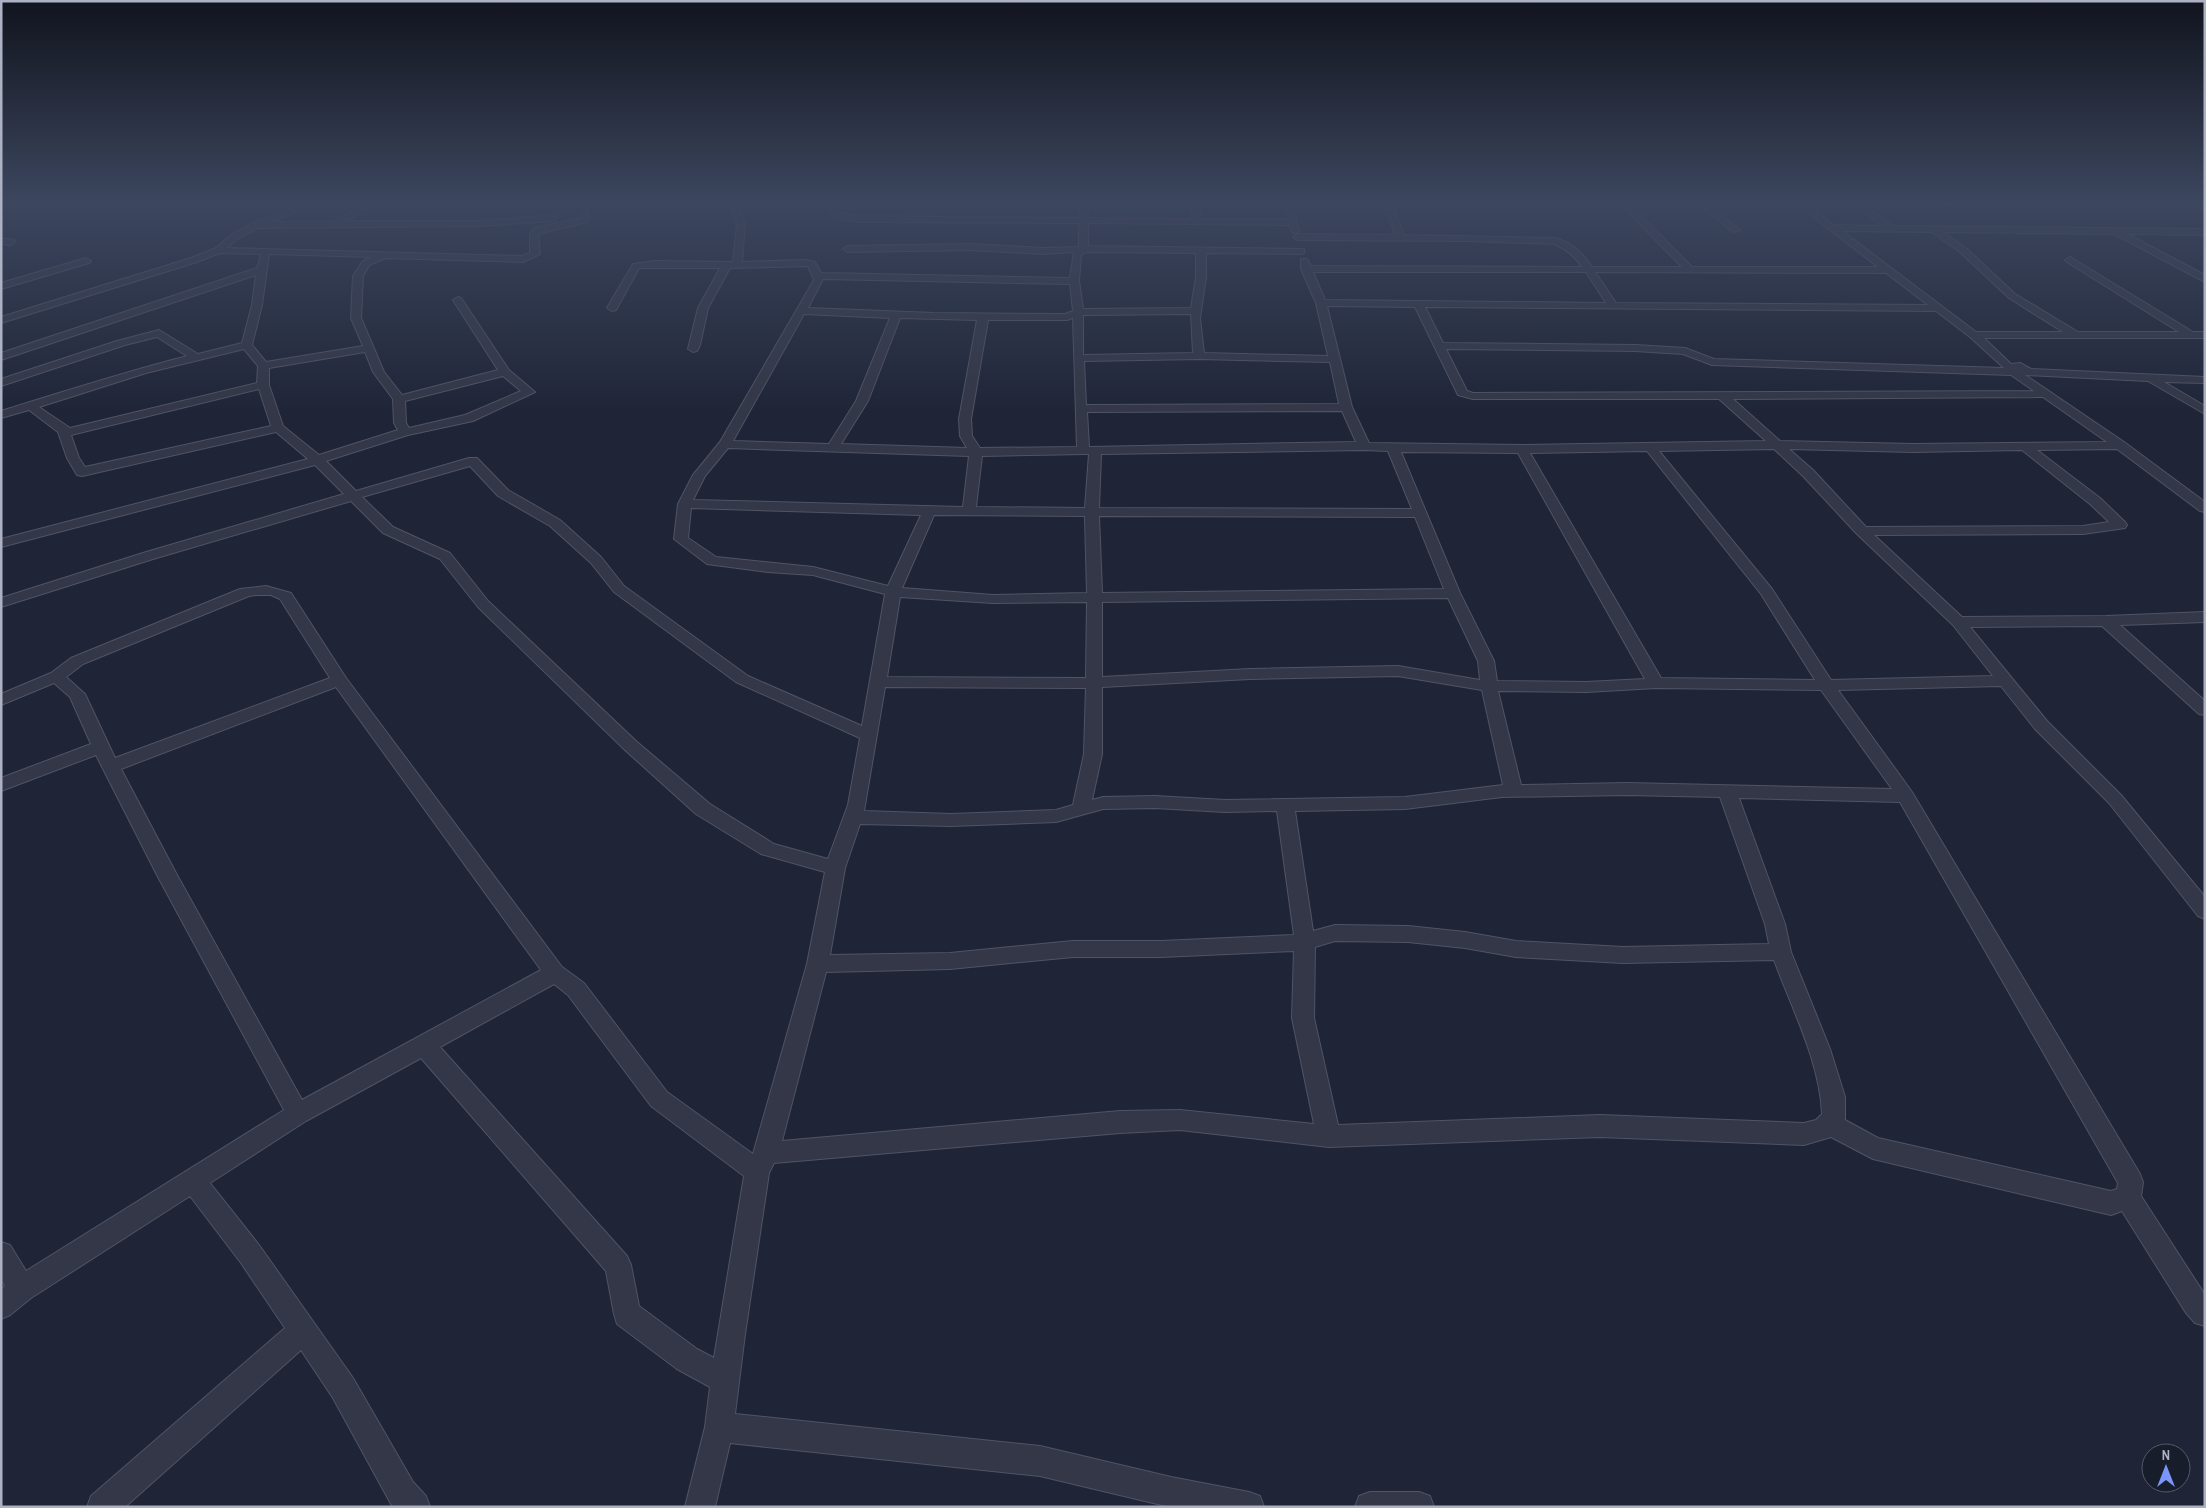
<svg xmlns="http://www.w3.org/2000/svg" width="2206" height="1508" viewBox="0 0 2206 1508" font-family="'Archivo Narrow',sans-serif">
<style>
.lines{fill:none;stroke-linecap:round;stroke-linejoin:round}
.minor-casing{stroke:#505465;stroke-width:2}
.minor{fill:#333747;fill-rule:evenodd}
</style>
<rect width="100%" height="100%" fill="#1f2537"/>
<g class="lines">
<g class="minor-casing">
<path id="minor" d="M307,202H318L271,222L334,221L370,202H381L344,221H479L553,215L557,218L553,221L479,226L258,228L237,239L227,248L522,256L530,253V233L535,228L581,218L582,212H588L590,219L587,222L538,234L540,254L523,262L386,258L369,265L363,276L361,318L384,372L402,395L498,370L453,300L458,297L461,298L509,370L535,392L473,421L408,435L326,461L356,491L469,458H477L508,490L560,520L601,557L624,586L748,676L862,726L885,594L813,575L768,572L707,564L674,539L678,504L693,475L720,442L814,280L808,266L730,268L708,308L700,345L697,351L693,352L688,349L698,308L720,268H639L616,310L612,311L607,308L633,264L654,261L733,262L737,224L729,202H737L745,224L742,262L806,260L815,262L821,273L1070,278L1074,252L1044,254L971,250L847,252L843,249L847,246L971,244L1044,248L1079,247V223L856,222L834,217L828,208V202H836V208L840,213L856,216L1079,218V202H1087L1088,218L1192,219L1190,202H1198L1201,219H1288L1284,202H1292L1299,231L1295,234L1291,231L1289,225L1088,223V246L1304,249V253L1301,254L1206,253V277L1200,318L1204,353L1328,356L1316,303L1301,269V259H1307L1311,266L1582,267C1574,255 1566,249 1554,244L1467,241L1297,240L1293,237L1297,234L1395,235L1383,202H1391L1404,235L1555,238C1572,243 1582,252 1592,267H1682L1626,210H1457L1442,209L1435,202L1457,206H1621L1618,202H1627L1692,267H1878L1794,202H1803L1834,225L1882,226L1850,202H1859L1894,226L2205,229V235L2127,234L2205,275V282L2114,234L1943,232L1967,249L2015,294L2078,332H2179L2067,262L2065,260L2070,257L2193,332H2205V338H1984L2011,364L2020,363L2031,369L2205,377V383L2164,382L2205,406V414L2148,381L2025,375L2124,442L2205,502V512L2200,511L2117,449L2037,450L2100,498L2125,522L2127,525L2125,528L2083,534L1874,535L1962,617L2106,616L2205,612V622L2120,625L2205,701V715L2199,714L2102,626L1970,627L2047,721L2121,795L2205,897V919L2198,916L2109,803L2035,729L2001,686L1838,690L1912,792L2140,1174L2143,1182L2141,1196L2205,1295V1326L2195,1323L2186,1313L2122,1211L2111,1215L1873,1159L1831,1137L1804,1145L1600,1137L1329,1147L1180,1130L1120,1133L774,1163L769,1173L745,1334L735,1414L1040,1446L1171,1477L1249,1492L1260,1496L1264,1507H1170L1040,1476L730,1443L715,1507H685L705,1427L710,1387L677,1369L617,1324L614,1314L606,1271L421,1058L306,1121L210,1183L259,1245L353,1378L413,1482L426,1496L430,1507H394L391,1504L333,1398L301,1350L125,1507H87L91,1496L285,1328L241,1263L190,1196L31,1298L10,1315L1,1319V1289L5,1286L1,1279V1242L10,1245L26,1271L284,1110L157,875L96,755L1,791V778L91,744L70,697L54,683L1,705V694L51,673L71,658L240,589L266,586L291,593L346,678L562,967L584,983L667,1092L753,1154L807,964L825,872L761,854L696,814L625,750L478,607L440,559L383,533L351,501L153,559L1,607V598L143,553L344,494L315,465L1,547V539L308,459L276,432L82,476L77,475L67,458L58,432L29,410L1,418V411C62,392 125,372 187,356L157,337L125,345L1,386V379L117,341L159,330L198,354L242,343L252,305L256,275L1,360V353L257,268L260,259V254L220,253L197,262L1,323V317L191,258L216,248L231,235L253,223ZM1842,231L1932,232L1961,253L2009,298L2063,332H1976ZM1086,252L1196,253V277L1191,308L1083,309L1079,281L1081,255ZM269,254L372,257L363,261L353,276L351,318L363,346L266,362L252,345L262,305ZM1313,272H1586L1606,303L1325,300ZM1595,272L1886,273L1928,305L1616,303ZM823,279L1070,284L1073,311L1065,314L934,313L808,308ZM1327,306L1415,307L1458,395L1473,399H1719L1766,441L1522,445L1369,443L1352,407ZM1425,307L1936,311L1970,337L2004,368L1714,359L1685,348L1635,345L1443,343ZM804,314L890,318L856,401L829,444L733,441ZM1191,314L1193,353L1083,355V315ZM900,318L977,320L959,419L960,436L967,448L841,444L868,401ZM1073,318L1077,447L980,448L972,436L971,419L988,320H1067ZM244,349L258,366L257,383L70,428L39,407L146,373ZM1446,349L1635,351L1683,354L1712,365L2011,375L2034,391L1473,393L1467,391ZM365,352L373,372L393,399L394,423L398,430L319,455L283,426L269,385V368ZM1199,359L1330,362L1339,404L1086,405L1084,361ZM503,376L521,391L465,415L409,428L406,423L405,401ZM259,389L271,426L85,467L79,458L71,435ZM2043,397L2107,442L1913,444L1780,441L1733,399ZM1342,411L1356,442L1089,447L1087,412ZM728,448L969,456L963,507L693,500L705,476ZM1774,449L1803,476L1857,534L1953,625L1993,676L1831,680L1772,589L1659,451ZM1789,449L1913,452L2022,450L2090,504L2109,522L2083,526L1866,527L1813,470ZM1364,450L1388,451L1412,509L1099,508L1101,454ZM1647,451L1761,594L1815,680L1661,678L1530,453ZM1401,452L1518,453L1645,679L1586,682L1497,681L1494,661L1460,593ZM1086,454H1089L1085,508L976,507L982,456ZM470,466L498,496L550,526L591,563L614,592L736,682L860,738L848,805L828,859L774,844L710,804L637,742L488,601L450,553L393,527L362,497ZM691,508L921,515L888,586L813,567L716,557L688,538ZM934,515L1085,516L1087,593L993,595L902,588ZM1099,516L1415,517L1444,589L1102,593ZM256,595H271L280,599L330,678L115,758L85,694L66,677L83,664L249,596ZM900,597L993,603L1087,602L1086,678L887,677ZM1448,598L1478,661L1480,680L1398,666L1250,669L1102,677V602ZM1398,676L1482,690L1503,785L1405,797L1225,800L1155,796L1103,797L1092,800L1102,754V687L1250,679ZM336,687L541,970L302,1100L177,875L121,769ZM885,687L1086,688L1084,754L1073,805L1056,810L951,814L864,811ZM1656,688L1821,690L1892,789L1628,783L1521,785L1498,691L1586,692ZM1628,795L1720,797L1765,924L1769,944L1623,947L1516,941L1465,932L1408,926L1335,925L1313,931L1295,811L1405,809L1502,797ZM1739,798L1900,802L2118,1183L2117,1189L2111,1191L1878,1138L1845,1120V1097L1830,1049L1791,952L1785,924ZM1155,808L1225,812L1277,811L1294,935L1161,941H1073L950,953L830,955L845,868L860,824L951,826L1056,822L1103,809ZM1335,941L1408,942L1465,948L1516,957L1623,963L1774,960C1792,1009 1820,1062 1822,1114L1816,1120L1804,1123L1600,1115L1338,1125L1314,1018L1315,947ZM1294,951L1292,1018L1314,1124L1180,1110L1120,1111L782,1141L826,972L950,969L1073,957H1161ZM554,984L568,995L651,1106L744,1176L714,1358L697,1349L639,1306L631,1265L627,1256L440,1047Z
M1696,202H1705L1740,230L1733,232Z
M1929,202L2205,205V209L1933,204Z
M1,238L14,240L15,242L11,245L1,244Z
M86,258L91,261L89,263L1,289V283Z
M1370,1492H1419L1430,1496L1434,1507H1355L1359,1496Z"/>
</g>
<use href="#minor" class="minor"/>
</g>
<linearGradient id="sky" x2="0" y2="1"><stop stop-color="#11141e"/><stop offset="0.49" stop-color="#3c465e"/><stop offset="1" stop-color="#3c465e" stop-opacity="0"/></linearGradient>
<rect width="2206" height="413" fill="url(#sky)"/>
<rect width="2206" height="1508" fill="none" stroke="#adb1c4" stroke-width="5"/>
<g transform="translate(2166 1468)"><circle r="24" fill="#181d2c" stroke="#545869"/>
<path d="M0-4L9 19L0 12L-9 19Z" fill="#7c95fa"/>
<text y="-8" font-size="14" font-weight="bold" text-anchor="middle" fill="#adb1c4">N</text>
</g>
</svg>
